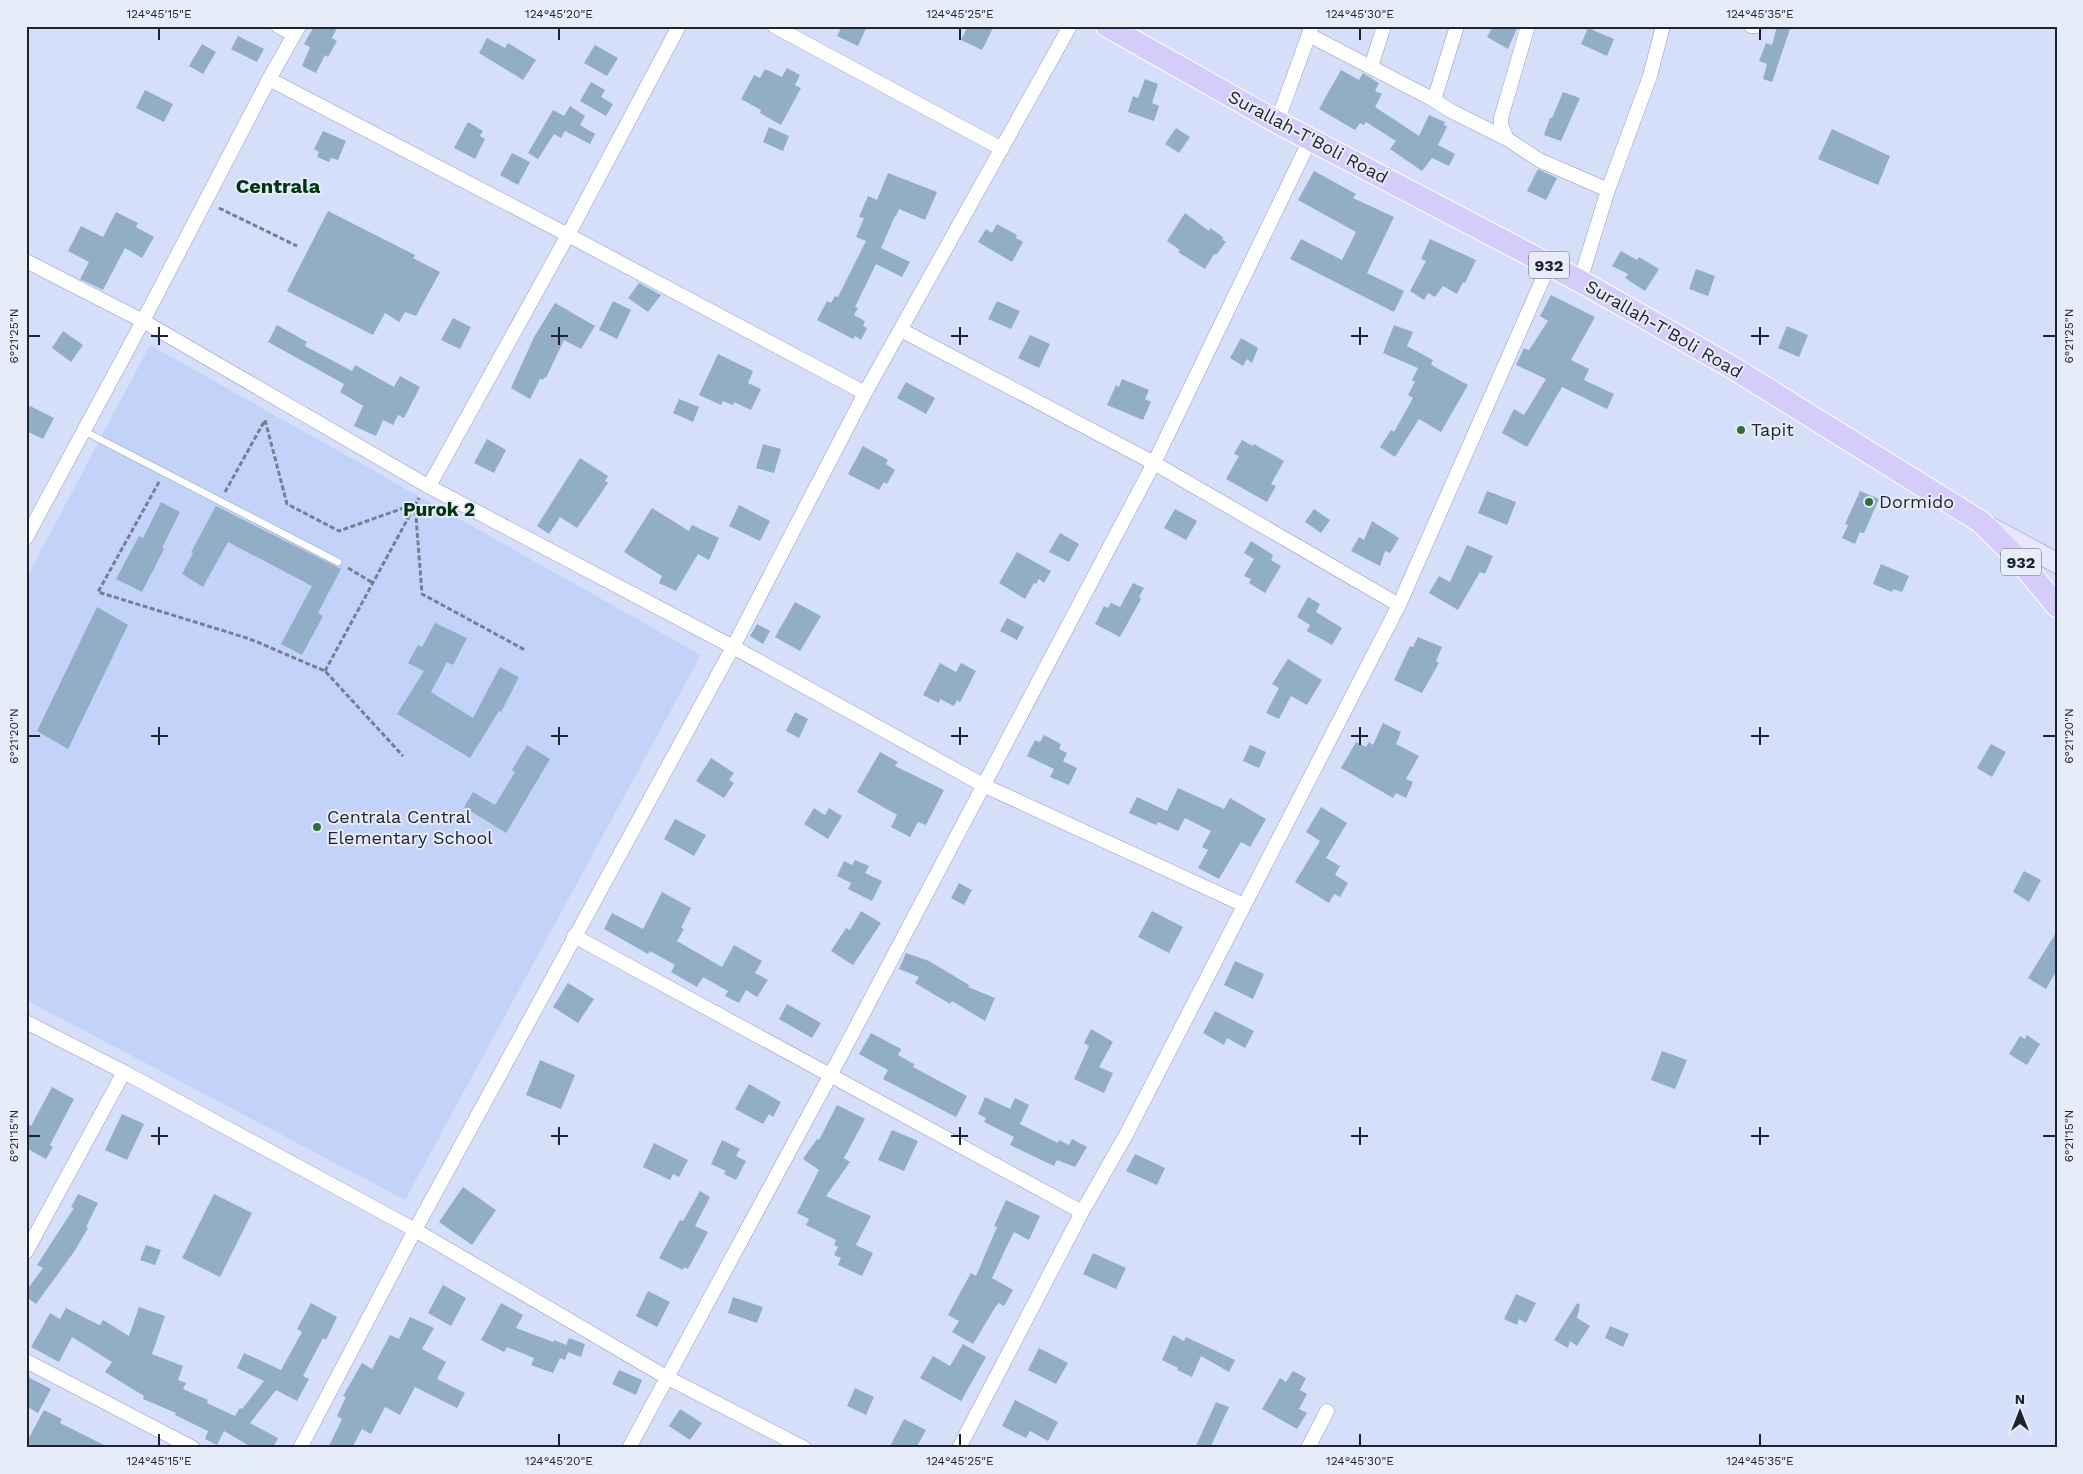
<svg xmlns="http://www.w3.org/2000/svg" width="2083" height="1474" viewBox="0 0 2083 1474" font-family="'Work Sans',sans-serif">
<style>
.built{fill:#c3d2f9}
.building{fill:#92aec6}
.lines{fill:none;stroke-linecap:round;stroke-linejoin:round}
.lane-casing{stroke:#909cba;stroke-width:8}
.street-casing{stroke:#909cba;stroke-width:15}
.secondary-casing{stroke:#909cba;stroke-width:21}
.primary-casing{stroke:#fff;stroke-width:24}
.path{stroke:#777e91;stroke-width:3;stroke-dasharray:5 2.5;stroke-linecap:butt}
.lane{stroke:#fff;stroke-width:7}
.street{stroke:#fff;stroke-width:14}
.secondary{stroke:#eae6fd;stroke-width:20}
.primary{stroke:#d6ccfb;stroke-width:22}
.ticks{fill:none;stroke:#1e232e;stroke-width:2}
.poi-dot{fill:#2b703b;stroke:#e7ecf9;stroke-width:2}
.labels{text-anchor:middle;stroke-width:4;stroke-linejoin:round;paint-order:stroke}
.shield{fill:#e7ecf9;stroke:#5a5f6b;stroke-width:1}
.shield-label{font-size:16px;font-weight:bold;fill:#1e232e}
.street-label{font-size:18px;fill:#1e232e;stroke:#e7ecf9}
.poi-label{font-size:18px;fill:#1e232e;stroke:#e7ecf9;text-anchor:start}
.neighbourhood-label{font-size:19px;font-weight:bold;fill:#013410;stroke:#e7ecf9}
.quarter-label{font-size:20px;font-weight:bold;fill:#013410;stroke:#e7ecf9}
.neatline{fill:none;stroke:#1e232e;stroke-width:2}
.ticks-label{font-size:12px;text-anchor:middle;fill:#1e232e}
</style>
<rect width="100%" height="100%" fill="#d5dff9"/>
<path class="built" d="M150,345L701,655L405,1200L26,1000V579Z"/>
<path class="building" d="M314,26H338L332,38L337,41L328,57L325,55L316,73L302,66L310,47L304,44Z
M842,26H867L858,46L837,36Z
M968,26H994L982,50L961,40Z
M1493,26H1518L1508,49L1487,37Z
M1777,26H1791L1772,82L1763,79L1767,64L1759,61L1766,43L1772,45Z
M1588,28L1614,39L1607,56L1581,44Z
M238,36L264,49L257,62L231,49Z
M487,38L505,48L508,43L536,60L523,80L479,53Z
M202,44L216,52L203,74L189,66Z
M595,45L618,58L607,76L584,63Z
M787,68L800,75L795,85L801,88L781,125L760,113L761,110L741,99L754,75L760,78L765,69L782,77Z
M1341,70L1359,80L1363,73L1379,83L1375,91L1382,94L1375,107L1419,136L1429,115L1445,122L1444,125L1447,127L1438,145L1455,154L1449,166L1432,158L1422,171L1390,149L1396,141L1366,122L1364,125L1360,123L1355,130L1319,109Z
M1145,79L1158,84L1152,103L1159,106L1154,121L1128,112L1133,96L1138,98Z
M591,82L605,90L601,97L613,104L606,116L580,101Z
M145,90L173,104L164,122L136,108Z
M1563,92L1580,98L1561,141L1544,135L1550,118H1552Z
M570,106L585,116L580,125L595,134L590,144L565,131L561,138L554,134L538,159L528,153L553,110L564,116Z
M468,122L483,131L480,136L485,139L475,159L454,148Z
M769,127L789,136L783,151L763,142Z
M1176,128L1190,137L1179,153L1165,144Z
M1832,129L1890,156L1878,185L1818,159Z
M323,131L346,141L338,160L331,158L329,162L317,157L319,152L314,149Z
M512,153L530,162L518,185L500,175Z
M1538,169L1557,178L1546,200L1527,191Z
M1314,171L1356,194L1353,198L1394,217L1367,273L1404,291L1394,312L1290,259L1301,239L1342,260L1356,232L1298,200Z
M888,173L937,192L925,220L899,209L896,216H895L881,248L910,262L902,277L876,264L855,307L858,308L854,315L865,321L863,326L867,328L861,340L855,336L853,339L817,320L827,301L831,303L835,296L838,297L866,241L856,237L864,218L859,217L868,196L877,200Z
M328,211L415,255L413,258L440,272L416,316L405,312L399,322L385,313L373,335L287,291Z
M116,212L138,223L136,227L154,237L142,258L125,248L103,290L80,279L89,262L68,251L81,226L103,237Z
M1185,213L1209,231L1210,228L1223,237L1222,239L1226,242L1216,255L1214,254L1205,269L1178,252L1180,250L1167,241Z
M997,224L1017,235L1016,238L1023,242L1012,262L978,242L986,229L992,233Z
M1430,239L1476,260L1465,283L1463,282L1457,294L1443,286L1435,297L1428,293L1424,300L1410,291L1426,261L1421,259Z
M1621,251L1637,260L1639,257L1659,269L1645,291L1625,278L1628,274L1612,266Z
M1696,269L1715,276L1708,296L1689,289Z
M639,283L661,295L648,312L628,298Z
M1551,295L1595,317L1571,360L1589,369L1584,380L1614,394L1607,409L1562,387L1527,447L1502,433L1514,409L1524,415L1546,379L1516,365L1524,348L1529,350L1548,321L1540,316Z
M613,301L631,310L617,339L599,330Z
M997,301L1020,311L1011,329L988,319Z
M555,303L595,326L581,349L564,340L546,378L544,377L543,380L540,379L530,399L511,388L534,337Z
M453,318L471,327L460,349L441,340Z
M277,325L307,342L305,346L352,371L355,365L394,387L400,376L420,387L404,418L398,415L393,425L383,420L376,436L354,426L363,406L340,392L344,384L268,342Z
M1394,325L1413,332L1407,346L1433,360L1431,364L1435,367L1468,385L1441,432L1419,419L1395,457L1380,447L1391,430L1394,432L1413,398L1408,395L1415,382L1412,380L1418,368L1383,353Z
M1787,326L1808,335L1799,357L1778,348Z
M63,331L83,345L71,362L52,348Z
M1030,335L1050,344L1039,368L1018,358Z
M1241,338L1258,348L1252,363L1247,359L1243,366L1230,358Z
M718,354L753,371L748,383L761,389L751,410L734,402L733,405L723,401L721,405L699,395Z
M1122,379L1149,390L1145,399L1151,402L1143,420L1107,405L1116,385L1119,387Z
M906,382L935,398L926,414L897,398Z
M679,399L699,407L693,422L673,413Z
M30,406L54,418L43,439L26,431V413Z
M487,439L506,450L494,473L474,463Z
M1242,440L1253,446L1254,444L1284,461L1271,484L1276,486L1267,502L1226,479L1239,456L1234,454Z
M763,444L781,449L774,473L756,468Z
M863,446L888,460L886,464L895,470L887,484L884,482L879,490L848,474Z
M580,458L608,476L605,481L608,483L577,528L560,517L549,534L537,526Z
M1487,491L1516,502L1507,525L1478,513Z
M1860,491L1879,499L1864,533L1860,532L1855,544L1842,538L1848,525L1845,524Z
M161,502L180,512L162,548L164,549L142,592L116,579L139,536L143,538Z
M739,505L770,521L760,541L729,526Z
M216,506L341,569L318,613L323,616L302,655L281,644L312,586L228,542L203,587L182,574L193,553L191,552Z
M652,508L689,531L692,525L719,538L709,560L698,554L676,591L659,583L662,576L624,552Z
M1175,509L1197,521L1186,540L1164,528Z
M1314,509L1330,520L1321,533L1305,522Z
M1372,521L1399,538L1390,553L1385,551L1380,566L1351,551L1359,537L1364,540Z
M1060,533L1079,544L1069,562L1049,552Z
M1251,541L1273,555L1271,560L1281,566L1265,593L1249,583L1251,579L1244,576L1254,559L1244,553Z
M1467,545L1493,556L1485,574L1480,572L1458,610L1429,593L1439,576L1450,582Z
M1017,552L1051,571L1044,583L1039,579L1036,584L1034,583L1025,599L999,583Z
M1881,564L1909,576L1902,592L1893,589L1892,592L1873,584Z
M1133,583L1144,588L1139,597L1141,599L1120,637L1095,624L1104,606L1108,608L1111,603L1120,607Z
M1308,597L1320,604L1316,612L1342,628L1332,645L1307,631L1310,625L1297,617Z
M795,602L821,616L800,651L775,637Z
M97,607L128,625L68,749L37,731Z
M1007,618L1024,627L1017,640L1000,631Z
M435,623L467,638L453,665L447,662L431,692L473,718L500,667L519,677L501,712L499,711L470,758L397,714L424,671L408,663L418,645L422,647Z
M757,624L770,631L763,644L750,636Z
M1418,637L1442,647L1436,661L1439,663L1422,693L1394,680L1410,646L1413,647Z
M1288,659L1322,680L1307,705L1291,696L1279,719L1266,713L1279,688L1272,684Z
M940,663L956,672L961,663L976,671L960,702L957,700L954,706L940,699L939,703L923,695Z
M795,712L808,719L799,738L786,731Z
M1383,723L1401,732L1396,744L1419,756L1406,779L1413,782L1406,798L1396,793L1393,798L1341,768L1356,742L1366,747L1369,742L1373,745Z
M1044,735L1061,744L1059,749L1067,753L1063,761L1077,768L1069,785L1050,777L1054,769L1027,756L1035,740L1040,742Z
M1991,744L2006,752L1992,777L1977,768Z
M527,745L550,759L506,833L464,807L473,792L495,805L515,772L512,770Z
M1250,745L1266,752L1259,768L1243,761Z
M880,752L898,762L895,766L944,790L926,825L918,822L910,837L891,827L897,815L857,792Z
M711,758L734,773L729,780L734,783L724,798L696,781Z
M1178,788L1224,809L1230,798L1266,819L1250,847L1241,842L1219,879L1198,868L1208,850L1202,847L1211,831L1185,818L1178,831L1158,822L1156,825L1129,813L1137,797L1167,811Z
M1321,807L1347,823L1326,858L1340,866L1335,875L1348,883L1340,897L1334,894L1329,903L1295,882L1320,841L1306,832Z
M814,808L825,815L829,808L842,816L828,839L804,824Z
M675,819L706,835L694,856L664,839Z
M855,860L869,866L865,873L882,881L872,901L848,889L851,883L837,876L844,861L852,865Z
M2024,871L2041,880L2029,902L2013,892Z
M959,883L972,890L964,905L951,898Z
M662,892L691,908L681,928L684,929L677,941L722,967L734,945L762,961L755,973L768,980L757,997L746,990L739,1003L725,996L728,991L703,977L697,987L671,972L675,965L650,951L648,954L604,929L612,913L643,929Z
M861,911L881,923L853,965L831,951L846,928L850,930Z
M1152,911L1183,927L1169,953L1138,937Z
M2057,931V970L2046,989L2028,978Z
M906,953L929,961L969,985L968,987L995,998L985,1021L952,1001L950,1004L915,983L919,977L899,969Z
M1235,961L1264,974L1253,999L1224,985Z
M568,983L594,999L578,1023L553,1007Z
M787,1004L821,1023L812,1038L779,1019Z
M1215,1011L1254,1031L1245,1048L1227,1038L1224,1045L1203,1033Z
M1091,1029L1113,1042L1099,1067L1113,1073L1104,1093L1074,1079L1089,1046L1084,1043Z
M871,1033L901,1049L898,1055L914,1064L913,1067L967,1096L956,1117L883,1079L888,1070L859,1054Z
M2027,1035L2040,1044L2027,1065L2009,1054L2020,1036L2025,1039Z
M1662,1051L1687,1060L1675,1089L1651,1080Z
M540,1060L575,1075L561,1109L526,1095Z
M749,1084L781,1102L773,1117L769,1114L763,1124L735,1109Z
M52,1087L74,1099L50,1145L53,1147L46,1159L26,1148V1123L31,1126Z
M985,1097L1010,1109L1015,1098L1029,1105L1020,1124L1058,1143L1059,1140L1069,1145L1072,1139L1087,1147L1075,1167L1057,1160L1054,1166L1010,1145L1014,1137L984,1122L986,1118L978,1114Z
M837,1105L865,1119L844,1158L850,1162L826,1196L871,1216L856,1245L873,1253L862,1276L838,1265L841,1258L834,1255L838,1247L834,1245L836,1240L806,1225L809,1219L797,1213L819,1170L803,1159L817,1139L819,1140Z
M122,1114L144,1124L127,1160L105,1150Z
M892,1130L918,1141L904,1171L878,1160Z
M722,1140L740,1149L736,1156L746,1161L736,1180L724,1174L726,1171L711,1164Z
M654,1143L688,1160L679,1177L673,1174L670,1180L643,1167Z
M1135,1154L1165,1168L1157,1185L1126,1171Z
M463,1187L496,1210L472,1245L439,1222Z
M700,1191L710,1197L695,1226L708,1232L688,1269L684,1267L683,1270L659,1258L680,1220L683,1221Z
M78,1194L98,1203L86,1227L88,1228L74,1252L36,1304L26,1297V1291L43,1268L37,1265L74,1208L71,1207Z
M214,1194L252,1213L220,1277L182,1258Z
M1006,1200L1040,1216L1029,1240L1014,1232L1007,1246L992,1278L1013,1290L1004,1306L999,1303L996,1306L973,1344L952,1332L959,1321L948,1315L971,1273L976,1276L997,1227L994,1226Z
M146,1245L161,1250L155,1265L140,1260Z
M1093,1253L1126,1268L1116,1289L1083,1274Z
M443,1285L466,1298L451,1326L428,1313Z
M648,1291L670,1302L657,1327L636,1316Z
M1516,1294L1536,1303L1526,1323L1519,1319L1517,1325L1504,1319Z
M733,1297L763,1307L757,1323L728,1313Z
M311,1303L337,1317L326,1340L323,1338L303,1376L309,1379L297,1401L276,1390L250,1423L278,1438L273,1448H253L224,1431L217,1445L205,1439L208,1431L175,1415L176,1413L143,1399L144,1396L105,1372L112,1362L72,1337L59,1362L31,1347L50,1313L60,1319L66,1308L97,1324L100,1325L103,1320L129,1336L139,1307L165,1316L152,1354L183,1366L178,1380L186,1383L183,1389L208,1400L207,1403L235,1416L240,1408L242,1409L264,1381L237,1368L244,1353L281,1370L302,1332L297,1329Z
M501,1303L523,1315L516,1328L553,1342L554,1340L566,1345L569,1338L585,1344L581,1357L568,1352L565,1360L560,1358L553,1373L531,1365L534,1358L507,1347L504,1352L481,1340Z
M1577,1303L1580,1305L1577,1318L1590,1326L1577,1346L1570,1341L1568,1348L1554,1340Z
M410,1317L434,1328L422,1349L446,1362L437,1379L465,1393L457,1408L415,1387L400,1415L385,1407L371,1434L362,1429L352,1448H328L342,1419L337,1416L346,1397L343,1396L362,1363L372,1369L390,1335L399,1339Z
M1610,1326L1629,1334L1623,1347L1605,1338Z
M1173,1335L1184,1341L1186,1337L1235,1360L1229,1372L1201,1356L1192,1377L1177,1370L1178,1368L1162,1360Z
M963,1344L986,1357L961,1401L920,1378L933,1356L950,1366Z
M1039,1348L1068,1363L1056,1384L1028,1370Z
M619,1370L642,1380L636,1395L612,1384Z
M1293,1371L1306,1378L1300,1390L1307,1394L1299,1409L1307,1413L1297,1429L1262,1409L1280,1378L1286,1382Z
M26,1376L51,1389L38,1413L26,1406Z
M855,1388L874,1397L866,1415L847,1406Z
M1015,1400L1058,1422L1048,1441L1030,1431L1026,1438L1002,1426Z
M1216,1402L1229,1407L1210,1448H1195Z
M680,1409L702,1423L690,1440L669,1426Z
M44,1410L62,1419L60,1423L110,1448H36L26,1443Z
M904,1419L926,1430L916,1448H889Z"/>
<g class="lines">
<g class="lane-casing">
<path id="lane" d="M84,431L338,562"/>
</g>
<g class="street-casing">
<path id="street" d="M278,26L294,35
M774,26L1002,149
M1528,26L1501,118V125L1507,139L1539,160L1608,190
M1751,26H1756
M1309,35L1434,100L1451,111L1507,139
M1371,67L1384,26
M269,79L568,235L865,393
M1434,100L1457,26
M1277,122L1312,26
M26,261L143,321L426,485L733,647L985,786L1244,905
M1580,281L1608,190L1650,76L1663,26
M901,330L1154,463L1399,605
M429,486L568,235L679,26
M26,538L143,321L269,79L299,26
M574,936L1082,1212
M26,1022L124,1072L415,1230L666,1377L804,1448
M26,1252L124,1072
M26,1361L193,1448
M300,1448L415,1230L733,647L865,393L1070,26
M629,1448L830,1076L1154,463L1310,140
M959,1448L1082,1212L1127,1133L1399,605L1549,265
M1308,1448L1327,1411"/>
</g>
<g class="secondary-casing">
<path id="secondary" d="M1992,528L2057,563"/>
</g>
<g class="primary-casing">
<path id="primary" d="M1107,26L1277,122L1580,281L1730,366L1981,522L2019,560L2057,606"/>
</g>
<path class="path" d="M219,208L297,246
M159,482L98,592L250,639L325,671L403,756
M225,492L265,420L287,504L339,531L415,504L422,594L525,650
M348,568L373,583
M325,671L419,498"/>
<use href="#lane" class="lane"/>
<use href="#street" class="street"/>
<use href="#secondary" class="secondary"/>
<use href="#primary" class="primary"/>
</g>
<path class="ticks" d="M159,28V40M559,28V40M960,28V40M1360,28V40M1760,28V40M159,327V345M559,327V345M960,327V345M1360,327V345M1760,327V345M28,336H40M151,336H168M551,336H568M951,336H968M1351,336H1368M1751,336H1769M2043,336H2056M159,727V745M559,727V745M960,727V745M1360,727V745M1760,727V745M28,736H40M151,736H168M551,736H568M951,736H968M1351,736H1368M1751,736H1769M2043,736H2056M159,1127V1145M559,1127V1145M960,1127V1145M1360,1127V1145M1760,1127V1145M28,1136H40M151,1136H168M551,1136H568M951,1136H968M1351,1136H1368M1751,1136H1769M2043,1136H2056M159,1434V1446M559,1434V1446M960,1434V1446M1360,1434V1446M1760,1434V1446"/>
<g class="poi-dot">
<circle cx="1741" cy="430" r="5"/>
<circle cx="1869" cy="502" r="5"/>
<circle cx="317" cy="827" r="5"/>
</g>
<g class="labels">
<g class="shield">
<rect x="1529" y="251.5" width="40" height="27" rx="4"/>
<rect x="2001" y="548.5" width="40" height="27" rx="4"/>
</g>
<g class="shield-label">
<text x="1549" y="271">932</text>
<text x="2021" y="568">932</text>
</g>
<g class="street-label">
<text transform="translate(1308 137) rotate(28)" y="6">Surallah-T'Boli Road</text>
<text transform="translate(1664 329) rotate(30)" y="6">Surallah-T'Boli Road</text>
</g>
<g class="poi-label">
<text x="1751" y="436">Tapit</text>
<text x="1879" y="508">Dormido</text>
<text x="327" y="823">Centrala Central<tspan x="327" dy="21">Elementary School</tspan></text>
</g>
<g class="neighbourhood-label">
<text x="439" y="516">Purok 2</text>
</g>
<g class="quarter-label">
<text x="278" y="193">Centrala</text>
</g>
</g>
<rect width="2083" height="1474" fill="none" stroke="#e7ecf9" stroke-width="55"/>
<g transform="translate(2020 1412)" stroke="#e7ecf9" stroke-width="4" paint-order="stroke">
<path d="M0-4L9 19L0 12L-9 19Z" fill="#1e232e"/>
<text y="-8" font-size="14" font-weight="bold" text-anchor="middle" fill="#1e232e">N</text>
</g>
<rect x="28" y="28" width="2028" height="1418" class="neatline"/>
<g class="ticks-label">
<text x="159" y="18">124°45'15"E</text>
<text x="559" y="18">124°45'20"E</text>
<text x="960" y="18">124°45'25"E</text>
<text x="1360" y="18">124°45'30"E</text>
<text x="1760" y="18">124°45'35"E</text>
<text transform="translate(14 336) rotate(-90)" y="4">6°21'25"N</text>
<text transform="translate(2069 336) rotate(-90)" y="4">6°21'25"N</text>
<text transform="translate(14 736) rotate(-90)" y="4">6°21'20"N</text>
<text transform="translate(2069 736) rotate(-90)" y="4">6°21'20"N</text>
<text transform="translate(14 1136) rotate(-90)" y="4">6°21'15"N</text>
<text transform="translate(2069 1136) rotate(-90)" y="4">6°21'15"N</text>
<text x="159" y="1465">124°45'15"E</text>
<text x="559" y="1465">124°45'20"E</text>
<text x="960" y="1465">124°45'25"E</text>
<text x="1360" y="1465">124°45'30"E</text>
<text x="1760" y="1465">124°45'35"E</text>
</g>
</svg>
